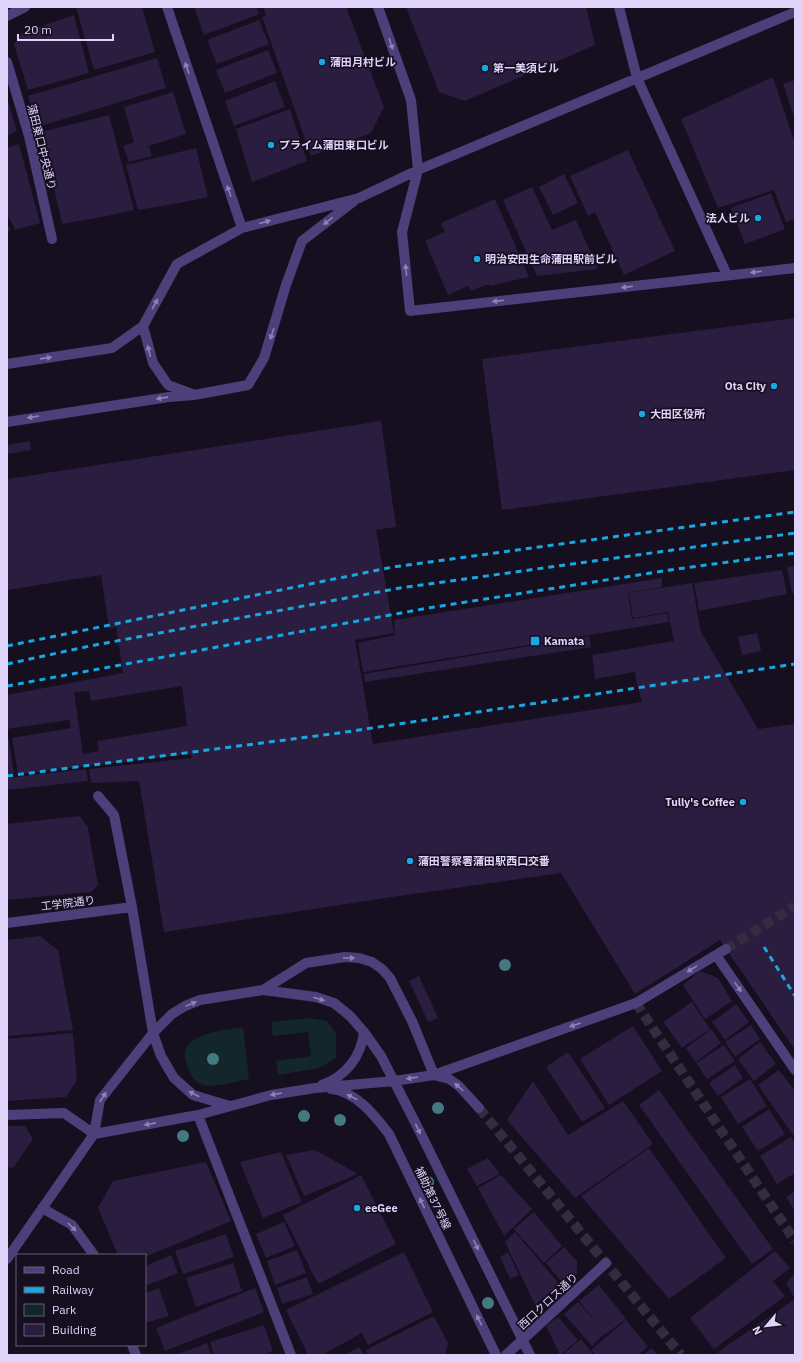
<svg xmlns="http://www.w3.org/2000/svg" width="802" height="1362" viewBox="0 0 802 1362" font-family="'IBM Plex Sans','Noto Sans JP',sans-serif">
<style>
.green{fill:#132629}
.building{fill:#2a1d3f;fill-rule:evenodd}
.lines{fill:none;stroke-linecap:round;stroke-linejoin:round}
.minor-tunnel{stroke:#332c41;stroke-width:10;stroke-dasharray:10 5;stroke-linecap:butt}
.minor{stroke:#4c3f7a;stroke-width:10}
.rail{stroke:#18a7e1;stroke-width:3;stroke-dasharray:6 5;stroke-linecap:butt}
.tree{fill:#427a7f}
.oneway{fill:#8e82b4}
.poi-dot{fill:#18a7e1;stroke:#150f20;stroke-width:1.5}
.labels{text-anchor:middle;stroke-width:3.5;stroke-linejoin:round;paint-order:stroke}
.poi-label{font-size:11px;font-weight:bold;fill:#dfd3fa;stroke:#150f20;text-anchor:start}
.street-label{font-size:11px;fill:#dfd3fa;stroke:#150f20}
</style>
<rect width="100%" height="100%" fill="#150f20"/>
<path class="green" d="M310,1018L327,1021L336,1033V1058L319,1068L278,1075L276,1061L311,1056L308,1032L273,1036L271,1022Z
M243,1027L249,1079C239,1081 213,1088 203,1085C195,1083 191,1075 188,1068C172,1033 221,1031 243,1027Z"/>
<path class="building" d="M76,7H142L155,52L94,70Z
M194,7H256L259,14L204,35Z
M263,7H346L384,107L371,133L311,156L262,17L266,16Z
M406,7H586L595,45L465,101L439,92Z
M74,15L89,73L28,90L14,44L22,33Z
M259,20L269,44L217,64L207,40Z
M268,50L277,73L225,93L216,70Z
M157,58L166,88L37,127L28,96Z
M773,77L795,144V219L786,222L774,190L718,208L681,119Z
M795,80V120L783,84Z
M275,81L285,107L234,126L225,101Z
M173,92L186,134L149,146L152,156L129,162L123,146L134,142L124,107Z
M7,98L17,131L7,136Z
M290,109L307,161L252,182L236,129Z
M109,115L134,210L107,216L62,224L41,132Z
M19,144L40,223L15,230L7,214V148Z
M196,148L208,197L180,203L138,210L126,165Z
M628,150L675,251L624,275L595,212L588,216L570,176Z
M564,174L578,203L553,215L539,187Z
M532,187L552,230L576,220L598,269L537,276L503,200Z
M771,193L785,229L745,244L731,208Z
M495,199L529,277L489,286V284L471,291L468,286L448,295L425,241L445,232L441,223Z
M7,223L11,230L7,232Z
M795,318V470L502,510L482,359Z
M381,421L396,527L376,530L394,633L355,640L373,744L642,702L636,680L635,672L595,679L592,655L674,641L668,612L633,618L629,593L692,583L701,632L758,729L795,724V1050L720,940L635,994L561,873L385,898L164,932L139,781L91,783L89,769L192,758L191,754L18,774L12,738L71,728L69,720L7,729V695L123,673L116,627L109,629L101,575L7,590V479ZM182,686L187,726L97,741L99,751L83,754L74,692L89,691L91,701Z
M30,441L31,450L7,454V445Z
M795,566V593H792L787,567Z
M782,570L787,594L699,611L694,583Z
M662,578V587L628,593L632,619L667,613L669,622L363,672L358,643L395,635L394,620Z
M757,633L761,651L742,655L738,637Z
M589,636L591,647L365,682L364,674Z
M7,739H9L14,774L7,775Z
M86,769L88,781L7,790V778Z
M80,816L88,828L98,885L91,892L7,900V824Z
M40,936L58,950L73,1030L7,1036V940Z
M700,971L718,978L732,1001L705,1019L683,985Z
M419,976L438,1018L428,1022L409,981Z
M692,1002L710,1029L682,1048L663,1022Z
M736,1004L749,1022L725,1040L712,1022Z
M751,1025L760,1039L735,1057L725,1042Z
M633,1026L662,1071L609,1105L580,1059Z
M711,1029L721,1043L696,1062L686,1048Z
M73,1033L77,1080L66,1097L7,1101V1039Z
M760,1042L776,1064L754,1081L738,1059Z
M724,1045L735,1061L707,1079L696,1063Z
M568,1052L605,1108L582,1122L546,1067Z
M735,1065L743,1078L718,1096L709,1083Z
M779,1070L795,1091V1138L758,1085Z
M750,1079L767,1106L738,1124L721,1097Z
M533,1081L568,1135L623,1101L653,1144L575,1198L507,1120Z
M659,1090L773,1249L752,1264L639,1105Z
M769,1109L785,1134L758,1151L742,1127Z
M7,1126H25L33,1139L13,1168L7,1167Z
M791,1137L795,1144V1173L777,1184L760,1156Z
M649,1148L726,1258L669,1299L581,1196Z
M315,1150L358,1174L304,1196L286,1155Z
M281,1152L302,1202L263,1218L240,1162Z
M488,1158L500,1174L477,1186L467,1169Z
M206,1162L231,1221L145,1257V1255H118L98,1208L113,1181Z
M361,1175L396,1244L318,1284L283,1215Z
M501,1175L532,1209L504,1236L478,1188Z
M795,1191V1211L786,1197Z
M534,1212L562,1246L544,1263L514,1229Z
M284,1222L295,1246L266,1258L256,1234Z
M515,1232L559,1284L535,1305L505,1242Z
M226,1234L234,1257L183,1274L175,1251Z
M564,1247L577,1261V1274L564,1285L546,1263Z
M297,1250L306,1273L275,1285L267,1261Z
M775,1251L790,1268L773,1281L785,1296L714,1349L690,1318Z
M404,1252L433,1312L368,1345L362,1333L322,1355H308L286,1310Z
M508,1252L519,1275L510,1279L500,1257Z
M171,1255L178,1273L145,1286V1266Z
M233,1263L242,1291L196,1307L186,1278Z
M795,1273V1355H721L718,1352L795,1299L786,1283Z
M307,1277L313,1294L282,1304L277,1288Z
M599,1285L626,1319L606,1334L605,1333L592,1346L564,1314L578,1302L598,1324L579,1301Z
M159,1288L169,1316L145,1323V1293Z
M255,1288L264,1312L165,1351L156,1328Z
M434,1316L448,1343L445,1355H368L366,1350Z
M558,1317L578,1340L560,1355L546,1326Z
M626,1320L648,1347L637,1355H596L591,1350Z
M264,1325L273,1351L261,1355H214L210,1342Z
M581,1339L594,1355H562Z
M207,1343L211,1355H176Z
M359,1347L364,1355H345Z
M652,1348L658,1355H643Z"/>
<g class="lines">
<path class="minor-tunnel" d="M726,949L795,906
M636,1003L795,1241
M479,1108L681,1355"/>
<path class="minor" d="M167,7L242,228
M378,7L411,100L418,170L402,232L410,311L795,268
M619,7L637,78L727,275
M7,16L25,7
M7,62L29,136L52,239
M143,326L153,363L168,385L192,394
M7,364L112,348L143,326L177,264L242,228L359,198L418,170L795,12
M7,422L169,397L194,395L248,385L264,358L286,285L302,241L354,201
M98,796L114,815L132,907L153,1033L161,1056L174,1078L193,1095L230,1106
M7,923L132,907
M716,955L795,1070
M263,990L306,963L345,957L359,958L372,962L382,969L390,978L412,1021L434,1075L449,1079L459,1086L479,1108
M322,1085C346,1076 361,1057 364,1032
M331,1089C356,1091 375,1116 389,1134L496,1355
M7,1115L64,1113L94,1134L198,1115L271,1095L315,1088L394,1081L434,1075L636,1003L726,949
M198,1115L291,1355
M42,1208L72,1225L94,1255
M7,1259L94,1134L100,1100L153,1033L172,1014L185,1006L200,1000L263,990L316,997L334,1003L350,1016L364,1032L381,1056L416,1124L530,1355
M132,1345L136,1355
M506,1355L606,1263"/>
<path class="rail" d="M7,646L393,567L795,512
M7,664L90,646L400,588L795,533
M7,686L428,608L670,570L795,553
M7,776L339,733L795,664
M764,947L795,996"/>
</g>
<g class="tree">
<circle cx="505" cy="965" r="6"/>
<circle cx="213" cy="1059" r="6"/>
<circle cx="438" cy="1108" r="6"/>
<circle cx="304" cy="1116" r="6"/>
<circle cx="340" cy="1120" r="6"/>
<circle cx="183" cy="1136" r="6"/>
<circle cx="428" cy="1182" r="6"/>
<circle cx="488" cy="1303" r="6"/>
</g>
<defs><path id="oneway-solid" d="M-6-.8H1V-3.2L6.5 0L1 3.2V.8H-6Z"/></defs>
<g class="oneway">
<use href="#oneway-solid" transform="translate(391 44) rotate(71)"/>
<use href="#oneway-solid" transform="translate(187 68) rotate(-109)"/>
<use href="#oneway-solid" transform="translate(229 191) rotate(-109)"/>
<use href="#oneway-solid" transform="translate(328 221) rotate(143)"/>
<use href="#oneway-solid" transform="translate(265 222) rotate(-15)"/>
<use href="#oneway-solid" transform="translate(406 270) rotate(-96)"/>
<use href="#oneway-solid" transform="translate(756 272) rotate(173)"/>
<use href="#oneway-solid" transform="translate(627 287) rotate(173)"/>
<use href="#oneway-solid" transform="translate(498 301) rotate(173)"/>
<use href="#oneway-solid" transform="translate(155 304) rotate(-61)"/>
<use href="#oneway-solid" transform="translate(272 334) rotate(108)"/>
<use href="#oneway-solid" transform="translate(149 351) rotate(-104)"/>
<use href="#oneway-solid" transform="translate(46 358) rotate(-8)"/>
<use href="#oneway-solid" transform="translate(162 398) rotate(172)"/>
<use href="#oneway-solid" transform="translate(33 417) rotate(171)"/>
<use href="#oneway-solid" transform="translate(349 958)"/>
<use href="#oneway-solid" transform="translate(692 969) rotate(149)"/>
<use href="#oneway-solid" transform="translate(738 987) rotate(55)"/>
<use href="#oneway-solid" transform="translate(319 999) rotate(16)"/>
<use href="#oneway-solid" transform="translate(191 1004) rotate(-22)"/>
<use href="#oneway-solid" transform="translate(575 1025) rotate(161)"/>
<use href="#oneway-solid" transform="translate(412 1078) rotate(171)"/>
<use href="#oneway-solid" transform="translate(459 1087) rotate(-138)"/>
<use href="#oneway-solid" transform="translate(194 1094) rotate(-152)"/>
<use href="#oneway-solid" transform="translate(276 1094) rotate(170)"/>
<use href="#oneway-solid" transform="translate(103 1097) rotate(-57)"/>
<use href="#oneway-solid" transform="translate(352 1097) rotate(-152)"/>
<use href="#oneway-solid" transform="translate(150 1124) rotate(169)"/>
<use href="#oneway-solid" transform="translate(418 1129) rotate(64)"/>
<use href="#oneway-solid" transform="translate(422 1203) rotate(-116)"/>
<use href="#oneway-solid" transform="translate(72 1227) rotate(45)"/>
<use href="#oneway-solid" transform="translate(476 1245) rotate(64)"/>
<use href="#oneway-solid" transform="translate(479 1320) rotate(-116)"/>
</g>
<g class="poi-dot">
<circle cx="322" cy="62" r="4"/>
<circle cx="485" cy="68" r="4"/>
<circle cx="271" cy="145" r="4"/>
<circle cx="758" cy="218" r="4"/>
<circle cx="477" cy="259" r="4"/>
<circle cx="774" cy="386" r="4"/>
<circle cx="642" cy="414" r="4"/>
<rect x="530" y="636" width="10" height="10" rx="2"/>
<circle cx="743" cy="802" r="4"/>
<circle cx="410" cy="861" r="4"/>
<circle cx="357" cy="1208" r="4"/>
</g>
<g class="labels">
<g class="poi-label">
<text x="330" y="66">蒲田月村ビル</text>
<text x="493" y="72">第一美須ビル</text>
<text x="279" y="149">プライム蒲田東口ビル</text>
<text x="750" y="222" text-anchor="end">法人ビル</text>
<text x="485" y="263">明治安田生命蒲田駅前ビル</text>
<text x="766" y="390" text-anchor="end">Ota City</text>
<text x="650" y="418">大田区役所</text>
<text x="544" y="645">Kamata</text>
<text x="735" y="806" text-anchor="end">Tully's Coffee</text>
<text x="418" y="865">蒲田警察署蒲田駅西口交番</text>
<text x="365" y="1212">eeGee</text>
</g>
<g class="street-label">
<text transform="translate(42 147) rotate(76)" y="4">蒲田東口中央通り</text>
<text transform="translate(68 903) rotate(-7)" y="4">工学院通り</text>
<text transform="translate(433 1198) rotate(64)" y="4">補助第37号線</text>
<text transform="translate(548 1301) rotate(-43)" y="4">西口クロス通り</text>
</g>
</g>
<rect width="802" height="1362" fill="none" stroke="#dfd3fa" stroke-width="16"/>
<rect x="16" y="1254" width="130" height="92" fill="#150f20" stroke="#665d77"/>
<rect x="24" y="1267" width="20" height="6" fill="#4c3f7a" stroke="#665d77"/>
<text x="52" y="1274" font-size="12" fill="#dfd3fa">Road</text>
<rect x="24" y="1287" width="20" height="6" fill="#18a7e1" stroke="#665d77"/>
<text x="52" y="1294" font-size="12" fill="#dfd3fa">Railway</text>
<rect x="24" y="1304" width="20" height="12" fill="#132629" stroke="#665d77"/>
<text x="52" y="1314" font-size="12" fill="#dfd3fa">Park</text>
<rect x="24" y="1324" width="20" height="12" fill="#2a1d3f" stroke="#665d77"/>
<text x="52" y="1334" font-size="12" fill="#dfd3fa">Building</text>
<g transform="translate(766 1326) rotate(242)" stroke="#150f20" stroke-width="3" paint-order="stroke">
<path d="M0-3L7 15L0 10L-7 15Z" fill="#dfd3fa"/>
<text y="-6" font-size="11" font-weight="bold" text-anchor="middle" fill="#dfd3fa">N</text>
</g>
<path d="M18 34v6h95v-6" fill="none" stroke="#dfd3fa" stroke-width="2"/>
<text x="24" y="34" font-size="12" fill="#dfd3fa" stroke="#150f20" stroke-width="3" paint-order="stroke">20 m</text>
</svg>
